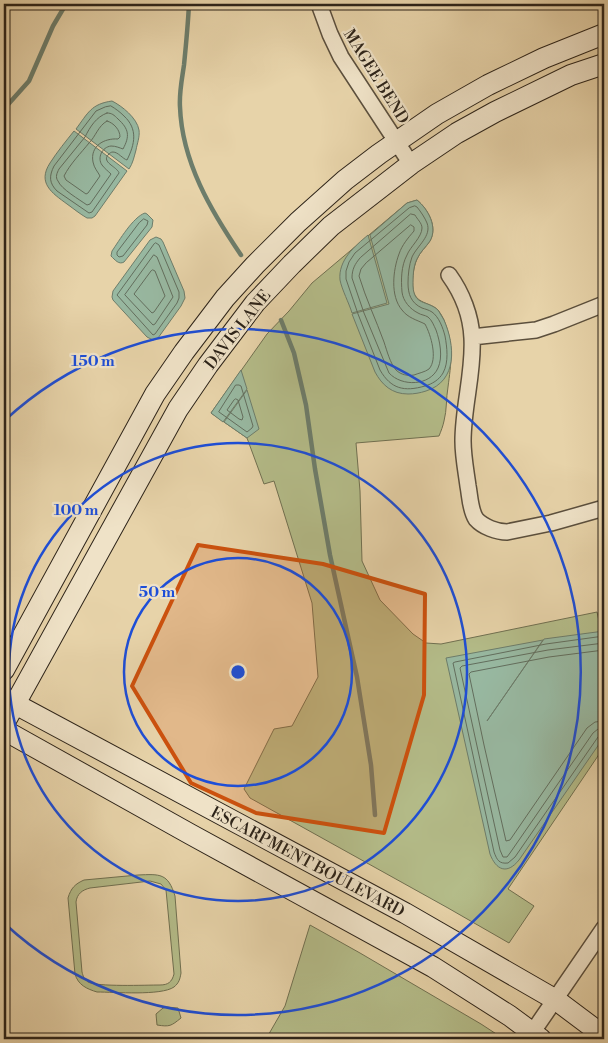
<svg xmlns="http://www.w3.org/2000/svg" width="608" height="1043" viewBox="0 0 608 1043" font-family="'Libre Bodoni',serif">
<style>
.green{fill:#b4bc89;stroke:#707051;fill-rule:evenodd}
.water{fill:#98b9a2;stroke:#6d7d6b}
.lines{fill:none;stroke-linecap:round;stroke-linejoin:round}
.shore{stroke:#626e5e;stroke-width:1}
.stream{stroke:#6d7d6b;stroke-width:4.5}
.minor-casing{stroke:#5b4f3d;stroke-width:18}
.secondary-casing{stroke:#2c2319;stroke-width:22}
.minor{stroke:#efe2c7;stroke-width:15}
.secondary{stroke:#efe2c7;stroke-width:20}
.marked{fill:#cc510e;fill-opacity:0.2;stroke:#cc510e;stroke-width:4;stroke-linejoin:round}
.ring{fill:none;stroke:#1d4ed8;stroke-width:2.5}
.labels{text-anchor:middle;stroke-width:4.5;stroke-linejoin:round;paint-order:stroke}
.street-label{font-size:16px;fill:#2c2319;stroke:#efe2c7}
.centre{fill:#1d4ed8;stroke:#efe2c7;stroke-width:2.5}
.ring-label{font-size:15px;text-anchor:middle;font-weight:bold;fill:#1d4ed8;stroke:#efe2c7;stroke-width:4.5;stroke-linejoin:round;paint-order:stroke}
</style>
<rect width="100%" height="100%" fill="#e7d3a9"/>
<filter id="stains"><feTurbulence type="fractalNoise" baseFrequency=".004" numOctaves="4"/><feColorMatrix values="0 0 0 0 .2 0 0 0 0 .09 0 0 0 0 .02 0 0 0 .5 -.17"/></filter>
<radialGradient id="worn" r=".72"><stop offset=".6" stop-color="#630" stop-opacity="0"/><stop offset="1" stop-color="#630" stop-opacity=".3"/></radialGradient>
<path class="green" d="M417,200C428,209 438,227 430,241C426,247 420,252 417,259C413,268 412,280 413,289C415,304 430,302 438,310C441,314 444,319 445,323C454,346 451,364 448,387C446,398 447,410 444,421C443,426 441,431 439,436L356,443L360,491L362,561L380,600L413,634L426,643L441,644L597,612L599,621L604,620V747L508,889L534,906L509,943L448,908L250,798L244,789L274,729L292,726L318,677L312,603L274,481L264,484L247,438L211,413L267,334L289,311L312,283L407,203Z
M138,875C160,874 168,873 175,896L181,973C180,979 179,983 174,987C161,996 114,992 97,992C87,989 78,985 75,974L68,898C71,888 75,884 84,880ZM150,881L161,884L166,890L174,974C172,982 168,985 160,985C146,985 97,987 88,982C84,979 83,976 82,972L76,902C77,894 82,890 90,888Z
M310,925L360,953L481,1024L504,1039H266L285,1006Z
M167,1007L178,1008L181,1018C171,1026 170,1027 157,1025L156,1014L163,1008Z"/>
<path class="water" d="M112,101C122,106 137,118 139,130C140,137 137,144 136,150C134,157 133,163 129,169L76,129C88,113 91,104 112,101Z
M74,131L127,171L95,216L92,218H87C80,214 74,209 67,204C52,193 37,183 50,163C57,152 66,141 74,131Z
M417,200C428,209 438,227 430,241C426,247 420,252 417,259C413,267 413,277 413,286C414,306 427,300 438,310C440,313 442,317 444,320C455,345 458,381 426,391C420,393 414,394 408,394C392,394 382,385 375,372L352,314L389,304L370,235L407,203Z
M145,213L147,214L153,220L152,227L124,262C119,265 115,260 111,256L112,251C119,241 133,217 145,213Z
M368,235L387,303L352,313C349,303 342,290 340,280C338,260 355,246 368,235Z
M156,237L161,239L163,242L184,291L185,298L181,306L158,338L153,340L147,337L113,300L112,297L113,291L150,240Z
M241,370L247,389L223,422L211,413Z
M247,390L259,429L247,438L224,422Z
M604,631V737L519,860C507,875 496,870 490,854L446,658L543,640L487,721L544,639Z"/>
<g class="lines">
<path class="shore" d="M111,106C116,109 120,112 124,116C138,129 135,144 127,160C123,159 118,152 113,152C111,152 110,153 109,154C101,161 114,166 117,170C118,171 119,172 119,173L92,212L89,213L57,191C49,183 49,176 54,166L96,111L105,107Z
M107,113C112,113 114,115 118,119C129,129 130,136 123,149C120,148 116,146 111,146C102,147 97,158 102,165C105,169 108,171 111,174L90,204L87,205C80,200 61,189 58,181C55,177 57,173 59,169L85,137C90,127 96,117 107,113Z
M107,121C114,123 120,130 120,137L118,139C104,138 90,146 93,162C94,168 98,172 100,176L88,193L86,194L66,180L64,176C70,164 81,153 89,143C96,136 98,126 107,121Z
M415,206L417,207C421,212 425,218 427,223C432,236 417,246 412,257C409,265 408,275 408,283C408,294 411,303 422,308C425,309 429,310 432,312C439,317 443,328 445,336C447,347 449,362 443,373C439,380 432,384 425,386C404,392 391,389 380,370L358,314L346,279V271L349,262L355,253L409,208Z
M411,214L415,215C417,219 422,223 422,228C422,237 410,247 407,255C401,266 401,280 402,292C403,301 410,309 418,313C421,315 425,315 428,317C432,320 434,326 436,330C440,341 443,357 438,368C430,386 402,387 389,373L364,313L352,278C352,269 355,264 360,258Z
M144,219L148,221L147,225L123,256L119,257L117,255V252L139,223Z
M411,225L414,227V231C408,238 402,245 399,254C393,270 390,296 402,310C408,318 417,320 425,324C431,335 438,359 429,369C425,372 419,373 414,375C408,376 401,375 396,370C390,363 387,351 384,342C376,320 366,299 359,276L361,269L366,263Z
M156,243L159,245L179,292V298L177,303L155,334L153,335L117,295L154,244Z
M154,255L157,257L173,297L155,324L153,325L125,295Z
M153,270L155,271L165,296L154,312L152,313L134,294L151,271Z
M236,385H239L241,386L253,426L252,428L247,432L219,412Z
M236,399L238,400L243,417L242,420L239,419L227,410L234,400Z
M604,636L546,644L455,662L453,663L494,852C497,860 499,864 508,863L515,857L598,737L601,735H604
M604,643L548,650L462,666L460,668L477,746L500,850L503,857H507L510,853L593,733L598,729L604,728
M604,650L549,657L471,672L469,674L484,745L506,841L510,840L587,728L595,722L604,721"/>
<path class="stream" d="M189,4C188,24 186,45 184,65C182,79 179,93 180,107C182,162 211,211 241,255
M4,109L29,81L53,26L66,4
M281,320L294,353L306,405L315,469L330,555L357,677L371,765L375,815"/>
<g class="minor-casing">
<path id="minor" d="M319,4L330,34L341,57L411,164
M449,275C462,293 471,316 472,338C474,372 463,406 463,441C463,456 466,471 468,486C470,496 470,510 476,519C483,527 497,532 507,532L551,523L604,508
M472,337L536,330L554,324L604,304
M532,1033L604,928"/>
</g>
<g class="secondary-casing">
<path id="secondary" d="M4,670L155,394L184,352L225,298L255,265L298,222L345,180L379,154L437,114L488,85L544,58L604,34
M4,698L405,913L556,1000L604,1036
M4,724L178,409L208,365L255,303L292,264L331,226L411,164L457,133L495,112L571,75L604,64
M4,730L190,834L433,967L510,1016L541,1039"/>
</g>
<use href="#minor" class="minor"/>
<use href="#secondary" class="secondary"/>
</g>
<path class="marked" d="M198,545L323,564L425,594L424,695L384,833L256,813L191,783L132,686Z"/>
<g class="ring">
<circle cx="238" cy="672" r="114"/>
<circle cx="238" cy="672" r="229"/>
<path d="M4 421A343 343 0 1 1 4 923"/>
</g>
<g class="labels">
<g class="street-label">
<text transform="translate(377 76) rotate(58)" y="6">MAGEE BEND</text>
<text transform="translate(237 329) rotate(-52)" y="6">DAVIS LANE</text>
<text transform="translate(308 861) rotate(28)" y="6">ESCARPMENT BOULEVARD</text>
</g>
</g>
<circle cx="238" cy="672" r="8" class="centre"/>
<g class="ring-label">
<text x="93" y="366">150 m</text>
<text x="76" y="515">100 m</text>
<text x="157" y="597">50 m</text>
</g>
<rect width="608" height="1043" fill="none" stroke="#e7d3a9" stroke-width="20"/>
<rect x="5" y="5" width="598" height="1033" fill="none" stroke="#2c2319" stroke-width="2.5"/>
<rect x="10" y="10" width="588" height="1023" fill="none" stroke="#2c2319"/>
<rect width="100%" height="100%" filter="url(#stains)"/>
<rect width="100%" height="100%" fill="url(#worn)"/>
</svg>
